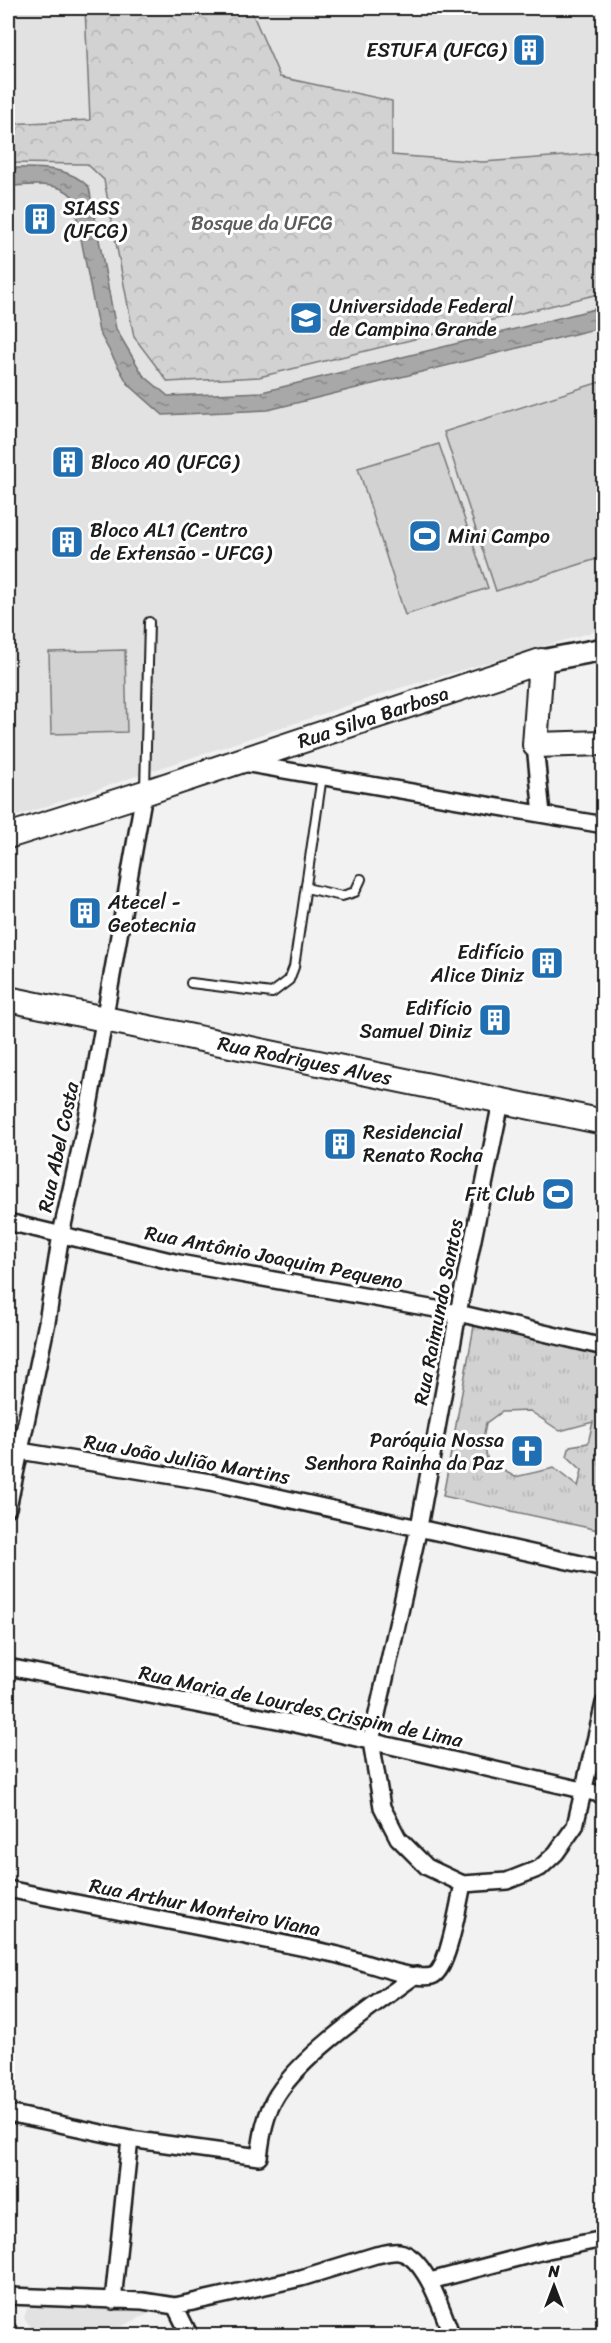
<svg xmlns="http://www.w3.org/2000/svg" width="611" height="2343" viewBox="0 0 611 2343" font-family="Sriracha,sans-serif">
<style>
.built{fill:#e2e2e2}
.forest{fill:url(#forest-crowns);stroke:#777;stroke-width:1.5}
.park{fill:url(#park-tufts);stroke:#777;stroke-width:1.5;fill-rule:evenodd}
.pitch{fill:#d2d2d2;stroke:#777;stroke-width:1.5}
.water{fill:url(#water-ripples);stroke:#707070;stroke-width:1.5}
.lines{fill:none;stroke-linecap:round;stroke-linejoin:round}
.lane-casing{stroke:#1c1c1c;stroke-width:12}
.street-casing{stroke:#1c1c1c;stroke-width:20}
.secondary-casing{stroke:#1c1c1c;stroke-width:26}
.primary-casing{stroke:#1c1c1c;stroke-width:28}
.lane{stroke:#fff;stroke-width:8}
.street{stroke:#fff;stroke-width:15}
.secondary{stroke:#fff;stroke-width:21}
.primary{stroke:#fff;stroke-width:24}
.labels{text-anchor:middle;stroke-width:6;stroke-linejoin:round;paint-order:stroke}
.poi-label{font-size:20px;fill:#1c1c1c;stroke:#fff;text-anchor:start}
.park-label{font-size:20px;fill:#5c5c5c;stroke:#fff}
.street-label{font-size:20px;fill:#1c1c1c;stroke:#fff}
</style>
<defs>
<pattern id="forest-crowns" width="20" height="18" patternUnits="userSpaceOnUse" patternTransform="scale(1.5)"><rect width="20" height="18" fill="#d2d2d2"/><path d="M2 6a3 3 0 1 1 6 0M12 15a3 3 0 1 1 6 0" fill="none" stroke="#b4b4b4"/></pattern>
<pattern id="park-tufts" width="24" height="20" patternUnits="userSpaceOnUse" patternTransform="scale(1.5)"><rect width="24" height="20" fill="#d2d2d2"/><path d="M3 7l-1-3M5 7V3M7 7l1-3M15 17l-1-3M17 17v-4M19 17l1-3" fill="none" stroke="#b4b4b4"/></pattern>
<pattern id="water-ripples" width="26" height="14" patternUnits="userSpaceOnUse" patternTransform="scale(1.5)"><rect width="26" height="14" fill="#a8a8a8"/><path d="M2 4q2-2 4 0t4 0M15 11q2-2 4 0t4 0" fill="none" stroke="#888"/></pattern>
</defs>
<rect width="100%" height="100%" fill="#f2f2f2"/>
<filter id="ink" filterUnits="userSpaceOnUse"><feTurbulence type="fractalNoise" baseFrequency=".0167" numOctaves="2"/><feDisplacementMap in="SourceGraphic" scale="12" xChannelSelector="R" yChannelSelector="G"/><feConvolveMatrix kernelMatrix="1 2 1 2 8 2 1 2 1" color-interpolation-filters="sRGB"/></filter>
<g filter="url(#ink)">
<path class="built" d="M8,8H603V629L400,688L8,819Z
M151,2302L157,2310L103,2335H38L24,2318L28,2306Z"/>
<path class="forest" d="M85,8H250L280,77L392,101V155L483,162L603,153V293L259,377L168,382L134,337L104,180L87,164L8,163V124L90,120Z"/>
<path class="park" d="M477,1310L603,1338V1531L443,1496ZM530,1411L560,1431L593,1422L588,1443L570,1446L567,1456L582,1470L578,1487L554,1468L515,1477L488,1462L483,1439L486,1423L501,1412Z"/>
<path class="pitch" d="M603,381V557L496,591L444,432Z
M439,444L488,588L405,615L358,468Z
M125,650L127,732L51,734L49,652Z"/>
<path class="water" d="M8,168C37,168 67,165 89,187L116,329L143,375L168,396L262,392L603,307V327L268,410L163,415L128,384L99,332L73,197C59,180 28,186 8,186Z"/>
<g class="lines">
<g class="lane-casing">
<path id="lane" d="M145,789L149,622
M306,888L342,896L355,892L361,879
M191,983L272,993L289,980L294,967L322,776"/>
</g>
<g class="street-casing">
<path id="street" d="M535,745L542,814
M243,763L604,825
M501,1102L458,1313L419,1527L371,1741L382,1807L398,1838L427,1867L463,1884L507,1881L540,1868L556,1853L575,1826L604,1703
M8,1222L179,1263L458,1313L604,1347
M8,1449L210,1482L604,1569
M8,1508L47,1322L61,1234L87,1118L144,793
M8,1667L287,1722L604,1795
M8,1889C116,1912 226,1931 334,1954C357,1959 411,1981 432,1976C448,1972 459,1901 463,1884
M8,2113L130,2139L259,2157C262,2135 265,2114 277,2095C304,2053 375,2005 416,1975
M430,2281L548,2250L604,2239
M8,2296L143,2301L175,2306L301,2278L376,2255C383,2254 391,2251 399,2252C426,2256 443,2314 452,2336
M113,2301L130,2139
M175,2306L190,2336
M8,2330L10,2336"/>
</g>
<g class="secondary-casing">
<path id="secondary" d="M541,661L604,649"/>
</g>
<g class="primary-casing">
<g id="primary">
<path id="s1" d="M8,836L144,793L541,661L535,745L604,743"/>
<path id="s2" d="M8,999L604,1122"/>
</g>
</g>
<use href="#lane" class="lane"/>
<use href="#street" class="street"/>
<use href="#secondary" class="secondary"/>
<use href="#primary" class="primary"/>
</g>
</g>
<defs>
<g id="building-square" transform="scale(1.725)"><rect x="-9" y="-9" width="18" height="18" rx="4" fill="#1f6fb2" stroke="#fff"/><path d="M-4-6H4V6H1V3H-1V6H-4ZM-2.5-4.3h1.7v1.8h-1.7ZM.8-4.3h1.7v1.8H.8ZM-2.5-1h1.7V.8h-1.7ZM.8-1h1.7V.8H.8Z" fill="#fff"/></g>
<g id="university-square" transform="scale(1.725)"><rect x="-9" y="-9" width="18" height="18" rx="4" fill="#1f6fb2" stroke="#fff"/><path d="M0-5L7-2L0 1L-7-2ZM-4 1L0 2.5L4 1V4Q0 6-4 4Z" fill="#fff"/></g>
<g id="stadium-square" transform="scale(1.725)"><rect x="-9" y="-9" width="18" height="18" rx="4" fill="#1f6fb2" stroke="#fff"/><path d="M0-5a6.5 5 0 1 0 0 10a6.5 5 0 1 0 0-10ZM-3.5-1.8h7v3.6h-7Z" fill="#fff"/></g>
<g id="church-square" transform="scale(1.725)"><rect x="-9" y="-9" width="18" height="18" rx="4" fill="#1f6fb2" stroke="#fff"/><path d="M-1.2-6h2.4v3.5h3.3v2.4h-3.3V6h-2.4V-.1h-3.3v-2.4h3.3Z" fill="#fff"/></g>
</defs>
<g fill-rule="evenodd">
<use href="#building-square" x="529" y="50"/>
<use href="#building-square" x="40" y="219"/>
<use href="#university-square" x="306" y="318"/>
<use href="#building-square" x="68" y="462"/>
<use href="#stadium-square" x="425" y="536"/>
<use href="#building-square" x="67" y="542"/>
<use href="#building-square" x="85" y="913"/>
<use href="#building-square" x="547" y="963"/>
<use href="#building-square" x="495" y="1020"/>
<use href="#building-square" x="340" y="1144"/>
<use href="#stadium-square" x="558" y="1194"/>
<use href="#church-square" x="527" y="1451"/>
</g>
<g class="labels">
<g class="poi-label">
<text x="506" y="57" text-anchor="end">ESTUFA (UFCG)</text>
<text x="63" y="215">SIASS<tspan x="63" dy="23">(UFCG)</tspan></text>
<text x="329" y="313">Universidade Federal<tspan x="329" dy="23">de Campina Grande</tspan></text>
<text x="91" y="469">Bloco AO (UFCG)</text>
<text x="90" y="537">Bloco AL1 (Centro<tspan x="90" dy="23">de Extensão - UFCG)</tspan></text>
<text x="448" y="543">Mini Campo</text>
<text x="108" y="909">Atecel -<tspan x="108" dy="23">Geotecnia</tspan></text>
<text x="524" y="959" text-anchor="end">Edifício<tspan x="524" dy="23">Alice Diniz</tspan></text>
<text x="472" y="1015" text-anchor="end">Edifício<tspan x="472" dy="23">Samuel Diniz</tspan></text>
<text x="363" y="1139">Residencial<tspan x="363" dy="23">Renato Rocha</tspan></text>
<text x="535" y="1201" text-anchor="end">Fit Club</text>
<text x="504" y="1447" text-anchor="end">Paróquia Nossa<tspan x="504" dy="23">Senhora Rainha da Paz</tspan></text>
</g>
<g class="park-label">
<text x="262" y="230">Bosque da UFCG</text>
</g>
<g class="street-label">
<text dy="7" stroke="none"><textPath href="#s1" startOffset="384">Rua Silva Barbosa</textPath></text>
<text dy="7" stroke="none"><textPath href="#s2" startOffset="303">Rua Rodrigues Alves</textPath></text>
<text transform="translate(58 1147) rotate(-78)" y="7">Rua Abel Costa</text>
<text transform="translate(274 1257) rotate(11)" y="7">Rua Antônio Joaquim Pequeno</text>
<text transform="translate(438 1312) rotate(-79)" y="7">Rua Raimundo Santos</text>
<text transform="translate(187 1459) rotate(10)" y="7">Rua João Julião Martins</text>
<text transform="translate(301 1706) rotate(12)" y="7">Rua Maria de Lourdes Crispim de Lima</text>
<text transform="translate(205 1907) rotate(11)" y="7">Rua Arthur Monteiro Viana</text>
</g>
</g>
<rect width="611" height="2343" fill="none" stroke="#fff" stroke-width="30"/>
<rect x="15" y="15" width="581" height="2313" fill="none" stroke="#1c1c1c" stroke-width="2" filter="url(#ink)"/>
<g transform="translate(554 2286)" stroke="#ffffff" stroke-width="4.5" paint-order="stroke">
<path d="M0-4.5L10 22L0 15L-10 22Z" fill="#1c1c1c"/>
<text y="-9" font-size="16" font-weight="bold" text-anchor="middle" fill="#1c1c1c">N</text>
</g>
</svg>
